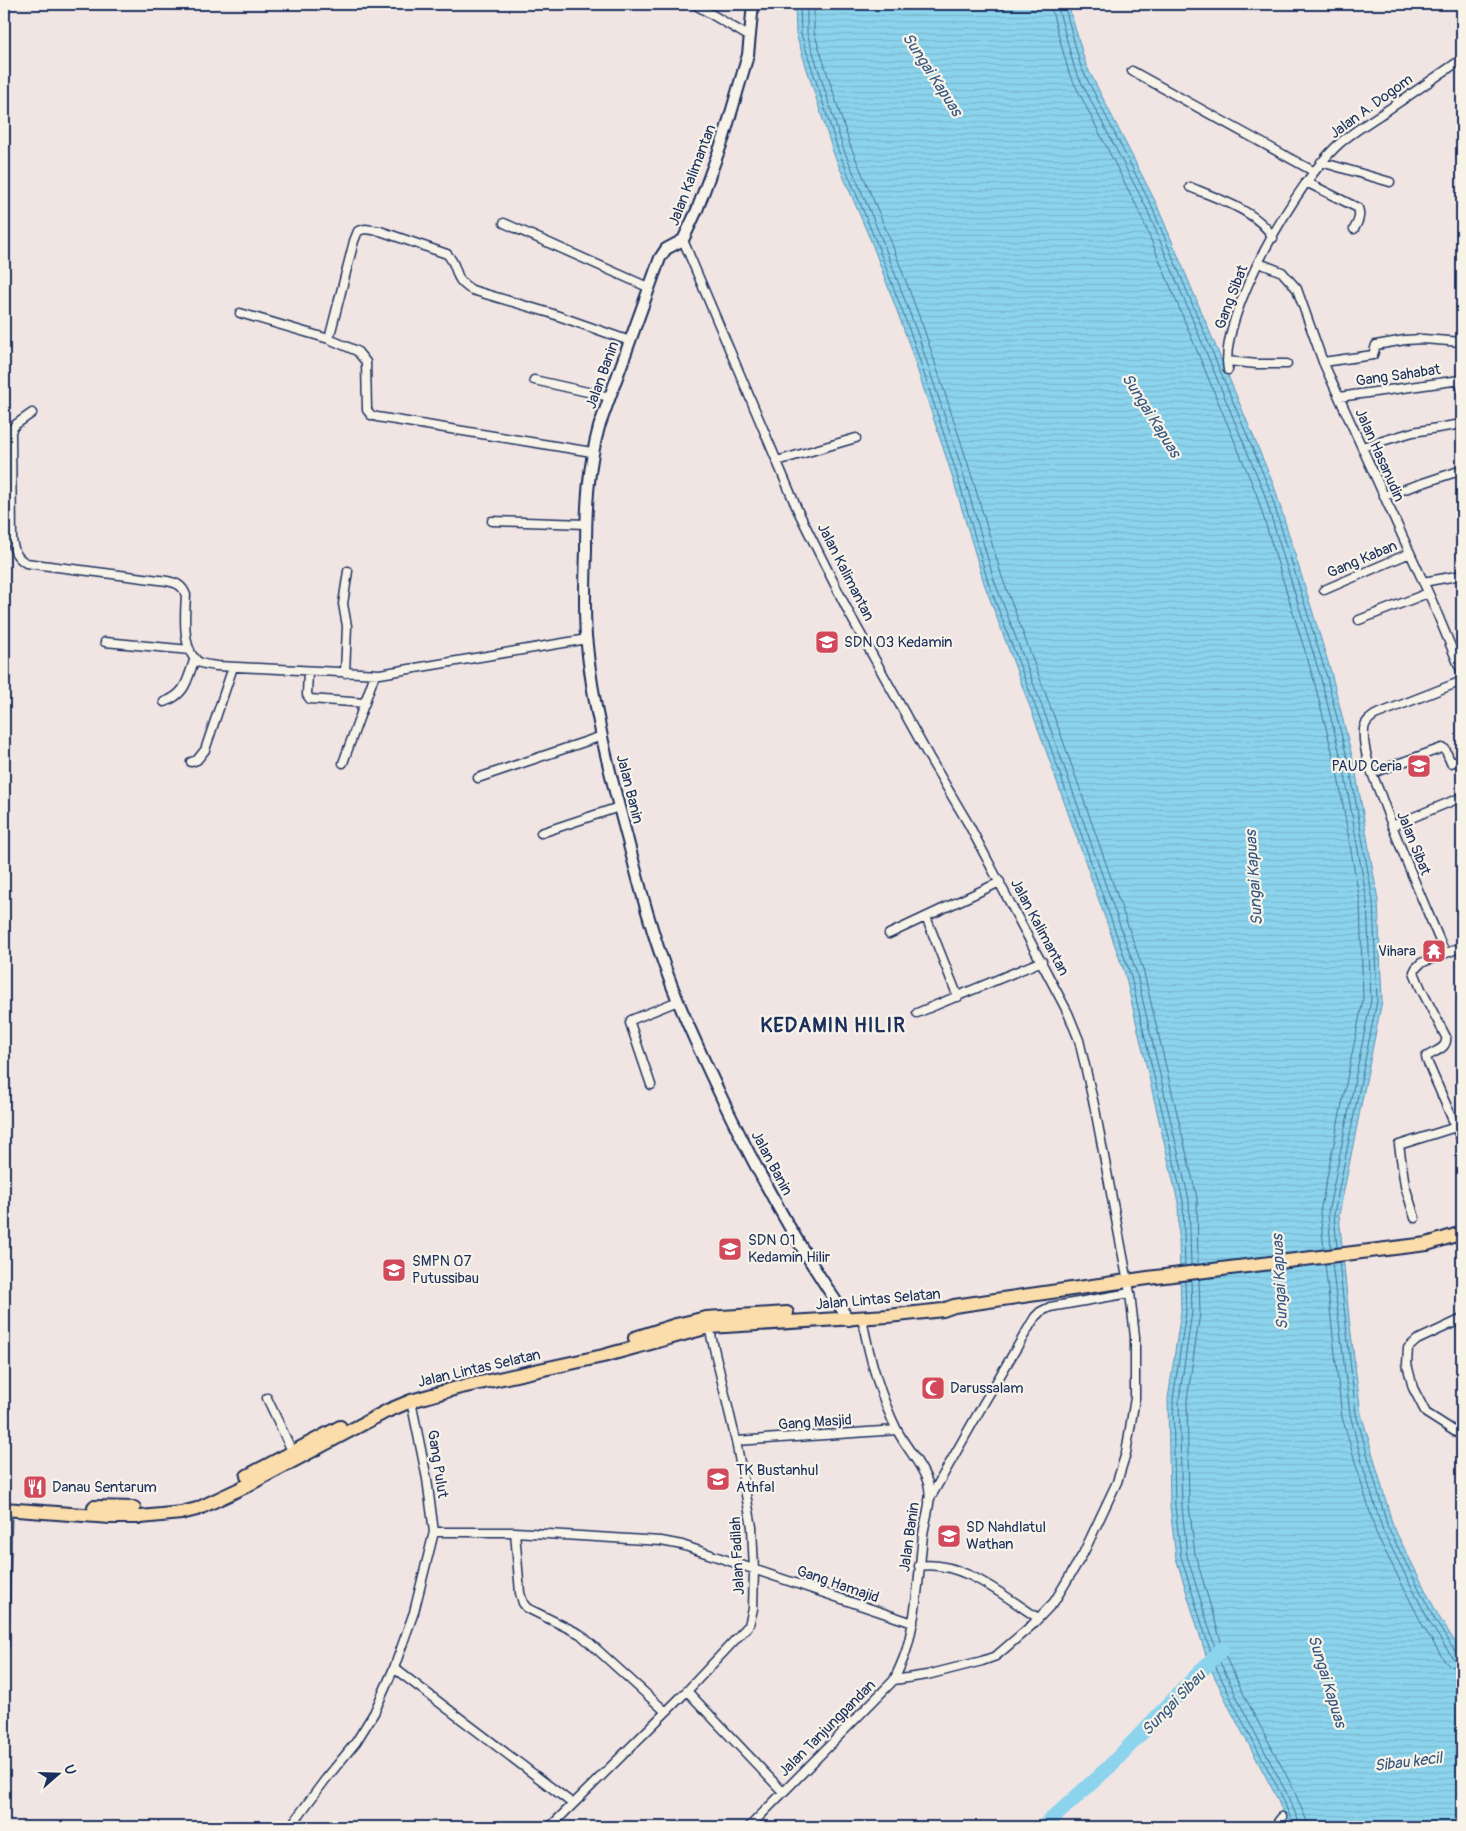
<svg xmlns="http://www.w3.org/2000/svg" width="1466" height="1831" viewBox="0 0 1466 1831" font-family="Pangolin,sans-serif">
<style>
.water{fill:url(#water-rules);stroke:#5f92b4}
.lines{fill:none;stroke-linecap:round;stroke-linejoin:round}
.shore{stroke:#487197;stroke-width:1}
.river{stroke:#8cd4ed;stroke-width:15}
.minor-casing{stroke:#1b2f5e;stroke-width:11}
.tertiary-casing{stroke:#1b2f5e;stroke-width:14}
.trunk-casing{stroke:#1b2f5e;stroke-width:16}
.minor{stroke:#f7f3e8;stroke-width:8}
.tertiary{stroke:#f7f3e8;stroke-width:10}
.trunk{stroke:#fbddab;stroke-width:12}
.labels{text-anchor:middle;stroke-width:4.5;stroke-linejoin:round;paint-order:stroke}
.street-label{font-size:15px;fill:#1b2f5e;stroke:#f7f3e8}
.poi-label{font-size:15px;fill:#1b2f5e;stroke:#f7f3e8;text-anchor:start}
.water-label{font-size:16px;font-style:italic;fill:#375882;stroke:#f7f3e8}
.district-label{font-size:20px;font-weight:bold;letter-spacing:1px;fill:#1b2f5e;stroke:#f7f3e8}
</style>
<defs>
<pattern id="water-rules" width="6" height="5" patternUnits="userSpaceOnUse" patternTransform="scale(1.25)"><rect width="6" height="5" fill="#8cd4ed"/><path d="M0 2.5h6" fill="none" stroke="#78b6ce"/></pattern>
</defs>
<rect width="100%" height="100%" fill="#f1e5e4"/>
<filter id="ink" filterUnits="userSpaceOnUse"><feTurbulence type="fractalNoise" baseFrequency=".02" numOctaves="2"/><feDisplacementMap in="SourceGraphic" scale="10" xChannelSelector="R" yChannelSelector="G"/><feConvolveMatrix kernelMatrix="1 2 1 2 8 2 1 2 1" color-interpolation-filters="sRGB"/></filter>
<g filter="url(#ink)">
<path class="water" d="M795,4H1068L1086,65L1156,203L1274,486L1331,672L1355,768L1378,900L1382,1001L1339,1215L1349,1318L1361,1413L1393,1526L1439,1617L1462,1653V1827H1289L1276,1796L1230,1709L1209,1665L1176,1558L1170,1507L1168,1399L1181,1311L1178,1202L1125,974L1043,742L984,583L950,469L907,338L873,246L833,152L796,34Z"/>
<g class="lines">
<path class="shore" d="M800,4L801,34L838,150L877,244L912,337L955,468L988,582L1048,740L1130,973L1183,1201L1185,1266
M807,4V33L843,148L883,242L918,335L961,466L994,580L1054,738L1136,971L1189,1200L1191,1265
M814,4V32L850,145L890,239L925,332L968,464L1002,577L1061,735L1143,969L1197,1198L1198,1264
M1050,4L1069,73L1139,211L1256,493L1313,677L1337,771L1360,902L1363,1000L1320,1212L1324,1249
M1057,4L1075,70L1146,207L1263,490L1320,675L1344,770L1367,901L1371,1000L1328,1213L1331,1248
M1064,4L1081,67L1151,205L1269,488L1326,674L1350,769L1373,901L1377,1001L1334,1214L1337,1247
M1339,1262L1356,1414L1388,1528L1435,1620L1456,1653L1462,1655
M1332,1263L1350,1414L1364,1470L1383,1531L1430,1623L1452,1657L1457,1661H1462
M1325,1264L1342,1417L1376,1533L1423,1626L1444,1660L1452,1667L1462,1669
M1199,1279L1200,1313L1187,1400L1189,1505L1195,1554L1226,1658L1247,1701L1293,1788L1306,1819L1307,1827
M1191,1280L1192,1312L1179,1400L1182,1506L1187,1556L1219,1660L1240,1704L1286,1792L1299,1822L1300,1827
M1185,1281L1186,1312L1173,1399L1175,1506L1181,1557L1214,1663L1235,1707L1281,1794L1294,1827"/>
<path class="river" d="M1043,1827L1109,1767L1222,1649"/>
<g class="minor-casing">
<path id="minor" d="M694,4L750,37
M1132,71L1313,171
M1321,162L1390,182
M1306,182L1358,208C1361,216 1358,222 1354,229
M1190,187C1216,198 1259,211 1273,238
M504,223L650,288
M683,240L798,511L849,613L929,757L969,825L1068,1013L1079,1040L1095,1109L1130,1293L1135,1337V1398L1126,1453L1117,1482L1083,1554L1054,1602L1032,1625L996,1656L982,1661L927,1675L894,1680
M1259,263L1282,272L1297,289L1323,362L1432,601L1462,673
M240,313L329,339L357,351L366,362L367,410L371,415L377,417L592,452
M329,339L354,241L358,231L365,229L380,231L447,254C461,269 451,278 472,290L550,313L630,341
M1227,361L1257,364H1287
M1323,362L1373,355L1376,345L1405,340L1423,339L1462,342
M1228,370C1218,316 1299,179 1340,143C1353,132 1369,122 1383,113C1410,95 1436,77 1462,59
M534,380L610,397
M1339,397L1460,380L1462,393
M32,413L15,425L11,431L12,540C14,551 16,557 26,563L167,581C177,583 182,585 186,595C185,612 181,655 201,663C206,665 212,665 217,666L380,674L587,639
M1362,447L1413,432L1462,424
M777,461L856,438
M1384,496L1462,470
M492,521L586,524
M1423,582L1462,575
M1324,590L1410,553
M1359,620L1428,593
M105,642L190,650
M308,671L307,695L310,699L365,703
M345,673L347,626L343,604L348,571
M164,702C187,694 187,679 195,658
M191,762L197,760L205,750L233,667
M343,763L375,674
M1372,773L1442,748L1445,749L1451,763L1462,760
M478,778L602,736
M1392,826L1462,797
M541,833L619,807
M926,917L958,997
M889,934L1000,882
M1462,947L1421,963L1416,968L1414,972L1421,989L1446,1037C1448,1049 1434,1051 1426,1057L1427,1061L1462,1141
M1445,953C1423,901 1400,849 1381,796C1373,776 1362,751 1364,729C1365,722 1369,719 1375,715L1462,681
M917,1013L1042,961
M651,1085L630,1023L631,1020L678,1001
M1415,1218L1405,1186L1399,1145L1456,1127
M1462,1319L1417,1340L1408,1348L1407,1364L1413,1388L1426,1413L1462,1436
M267,1398L292,1451
M736,1441L897,1430
M929,1500L985,1401L1035,1317L1040,1312L1050,1307L1130,1293
M434,1532H515L661,1541L682,1545L913,1623
M515,1532L520,1593L523,1603L527,1608L580,1634L665,1711
M919,1566C961,1559 1005,1597 1038,1618
M4,1646L7,1510
M394,1668L573,1804
M687,1691L783,1792
M290,1827L325,1780L356,1742L374,1713L394,1668L414,1612L434,1532L427,1479L411,1401
M550,1827L687,1691L749,1625L753,1609L754,1570L752,1527L736,1441L709,1327
M749,1827L894,1680C899,1669 904,1659 907,1648C917,1612 919,1573 923,1535C925,1519 933,1500 928,1483C922,1464 906,1448 897,1430C880,1396 869,1356 862,1318
M1274,1827L1282,1817"/>
</g>
<g class="tertiary-casing">
<path id="tertiary" d="M753,4L748,55L724,137L697,210L683,240L666,249L660,258L599,427C588,467 586,508 586,550C585,579 584,607 586,636C592,705 610,774 628,841C640,887 652,934 669,978C686,1024 708,1069 729,1113C764,1185 803,1255 849,1320"/>
</g>
<g class="trunk-casing">
<path id="trunk" d="M635,1338L676,1325L706,1318L787,1313
M247,1476L340,1427
M94,1507L134,1508
M4,1509L110,1517H141L181,1513L197,1509L246,1486L387,1411L411,1401L457,1388L603,1356L709,1327L888,1316L943,1310L954,1306L1148,1278L1427,1244L1462,1233"/>
</g>
<use href="#minor" class="minor"/>
<use href="#tertiary" class="tertiary"/>
<use href="#trunk" class="trunk"/>
</g>
</g>
<defs>
<g id="school-square" transform="scale(1.25)"><rect x="-9" y="-9" width="18" height="18" rx="4" fill="#d1495b" stroke="#f7f3e8"/><path d="M0-5L7-2L0 1L-7-2ZM-4 1L0 2.5L4 1V4Q0 6-4 4Z" fill="#fff"/></g>
<g id="temple-square" transform="scale(1.25)"><rect x="-9" y="-9" width="18" height="18" rx="4" fill="#d1495b" stroke="#f7f3e8"/><path d="M0-6L5-2H3V0L6.5 2.5H4V6H1.5V3h-3V6H-4V2.5H-6.5L-3 0V-2H-5Z" fill="#fff"/></g>
<g id="mosque-square" transform="scale(1.25)"><rect x="-9" y="-9" width="18" height="18" rx="4" fill="#d1495b" stroke="#f7f3e8"/><path d="M3.5-4.9A6 6 0 1 0 3.5 4.9A5 5 0 1 1 3.5-4.9Z" fill="#fff"/></g>
<g id="restaurant-square" transform="scale(1.25)"><rect x="-9" y="-9" width="18" height="18" rx="4" fill="#d1495b" stroke="#f7f3e8"/><path d="M-5-6h1v4h1v-4h1v4h1v-4h1v5L-1.5 .5V6h-2V.5L-5-1ZM5-6V6H3V1.5H1.5Q1.5-4 5-6Z" fill="#fff"/></g>
</defs>
<g fill-rule="evenodd">
<use href="#school-square" x="827" y="642"/>
<use href="#school-square" x="1419" y="766"/>
<use href="#temple-square" x="1434" y="951"/>
<use href="#school-square" x="730" y="1249"/>
<use href="#school-square" x="394" y="1270"/>
<use href="#mosque-square" x="933" y="1388"/>
<use href="#school-square" x="718" y="1479"/>
<use href="#restaurant-square" x="35" y="1487"/>
<use href="#school-square" x="949" y="1536"/>
</g>
<g class="labels">
<g class="street-label">
<text transform="translate(1371 106) rotate(-36)" y="5">Jalan A. Dogom</text>
<text transform="translate(692 175) rotate(-69)" y="5">Jalan Kalimantan</text>
<text transform="translate(1231 297) rotate(-69)" y="5">Gang Sibat</text>
<text transform="translate(602 375) rotate(-70)" y="5">Jalan Banin</text>
<text transform="translate(1398 375) rotate(-8)" y="5">Gang Sahabat</text>
<text transform="translate(1380 455) rotate(66)" y="5">Jalan Hasanudin</text>
<text transform="translate(1362 559) rotate(-23)" y="5">Gang Kaban</text>
<text transform="translate(846 572) rotate(63)" y="5">Jalan Kalimantan</text>
<text transform="translate(630 789) rotate(76)" y="5">Jalan Banin</text>
<text transform="translate(1414 843) rotate(68)" y="5">Jalan Sibat</text>
<text transform="translate(1040 927) rotate(62)" y="5">Jalan Kalimantan</text>
<text transform="translate(772 1163) rotate(62)" y="5">Jalan Banin</text>
<text transform="translate(878 1299) rotate(-5)" y="5">Jalan Lintas Selatan</text>
<text transform="translate(479 1368) rotate(-13)" y="5">Jalan Lintas Selatan</text>
<text transform="translate(815 1422) rotate(-4)" y="5">Gang Masjid</text>
<text transform="translate(438 1464) rotate(81)" y="5">Gang Pulut</text>
<text transform="translate(909 1537) rotate(-82)" y="5">Jalan Banin</text>
<text transform="translate(737 1556) rotate(-93)" y="5">Jalan Fadilah</text>
<text transform="translate(838 1584) rotate(19)" y="5">Gang Hamajid</text>
<text transform="translate(827 1728) rotate(-45)" y="5">Jalan Tanjungpandan</text>
</g>
<g class="poi-label">
<text x="844" y="647">SDN 03 Kedamin</text>
<text x="1402" y="771" text-anchor="end">PAUD Ceria</text>
<text x="1416" y="956" text-anchor="end">Vihara</text>
<text x="748" y="1245">SDN 01<tspan x="748" dy="17">Kedamin Hilir</tspan></text>
<text x="412" y="1266">SMPN 07<tspan x="412" dy="17">Putussibau</tspan></text>
<text x="950" y="1393">Darussalam</text>
<text x="736" y="1475">TK Bustanhul<tspan x="736" dy="17">Athfal</tspan></text>
<text x="52" y="1492">Danau Sentarum</text>
<text x="966" y="1532">SD Nahdlatul<tspan x="966" dy="17">Wathan</tspan></text>
</g>
<g class="water-label">
<text transform="translate(933 74) rotate(57)" y="6">Sungai Kapuas</text>
<text transform="translate(1152 415) rotate(58)" y="6">Sungai Kapuas</text>
<text transform="translate(1253 878) rotate(-94)" y="6">Sungai Kapuas</text>
<text transform="translate(1279 1282) rotate(-93)" y="6">Sungai Kapuas</text>
<text transform="translate(1328 1681) rotate(73)" y="6">Sungai Kapuas</text>
<text transform="translate(1173 1702) rotate(-46)" y="6">Sungai Sibau</text>
<text transform="translate(1408 1761) rotate(-7)" y="6">Sibau kecil</text>
</g>
<g class="district-label">
<text x="833" y="1032">KEDAMIN HILIR</text>
</g>
</g>
<rect width="1466" height="1831" fill="none" stroke="#f7f3e8" stroke-width="20"/>
<rect x="10" y="10" width="1446" height="1811" fill="none" stroke="#1b2f5e" stroke-width="2" filter="url(#ink)"/>
<g transform="translate(58 1774) rotate(70)" stroke="#f7f3e8" stroke-width="4" paint-order="stroke">
<path d="M0-4L9 19L0 12L-9 19Z" fill="#1b2f5e"/>
<text y="-8" font-size="14" font-weight="bold" text-anchor="middle" fill="#1b2f5e">U</text>
</g>
</svg>
